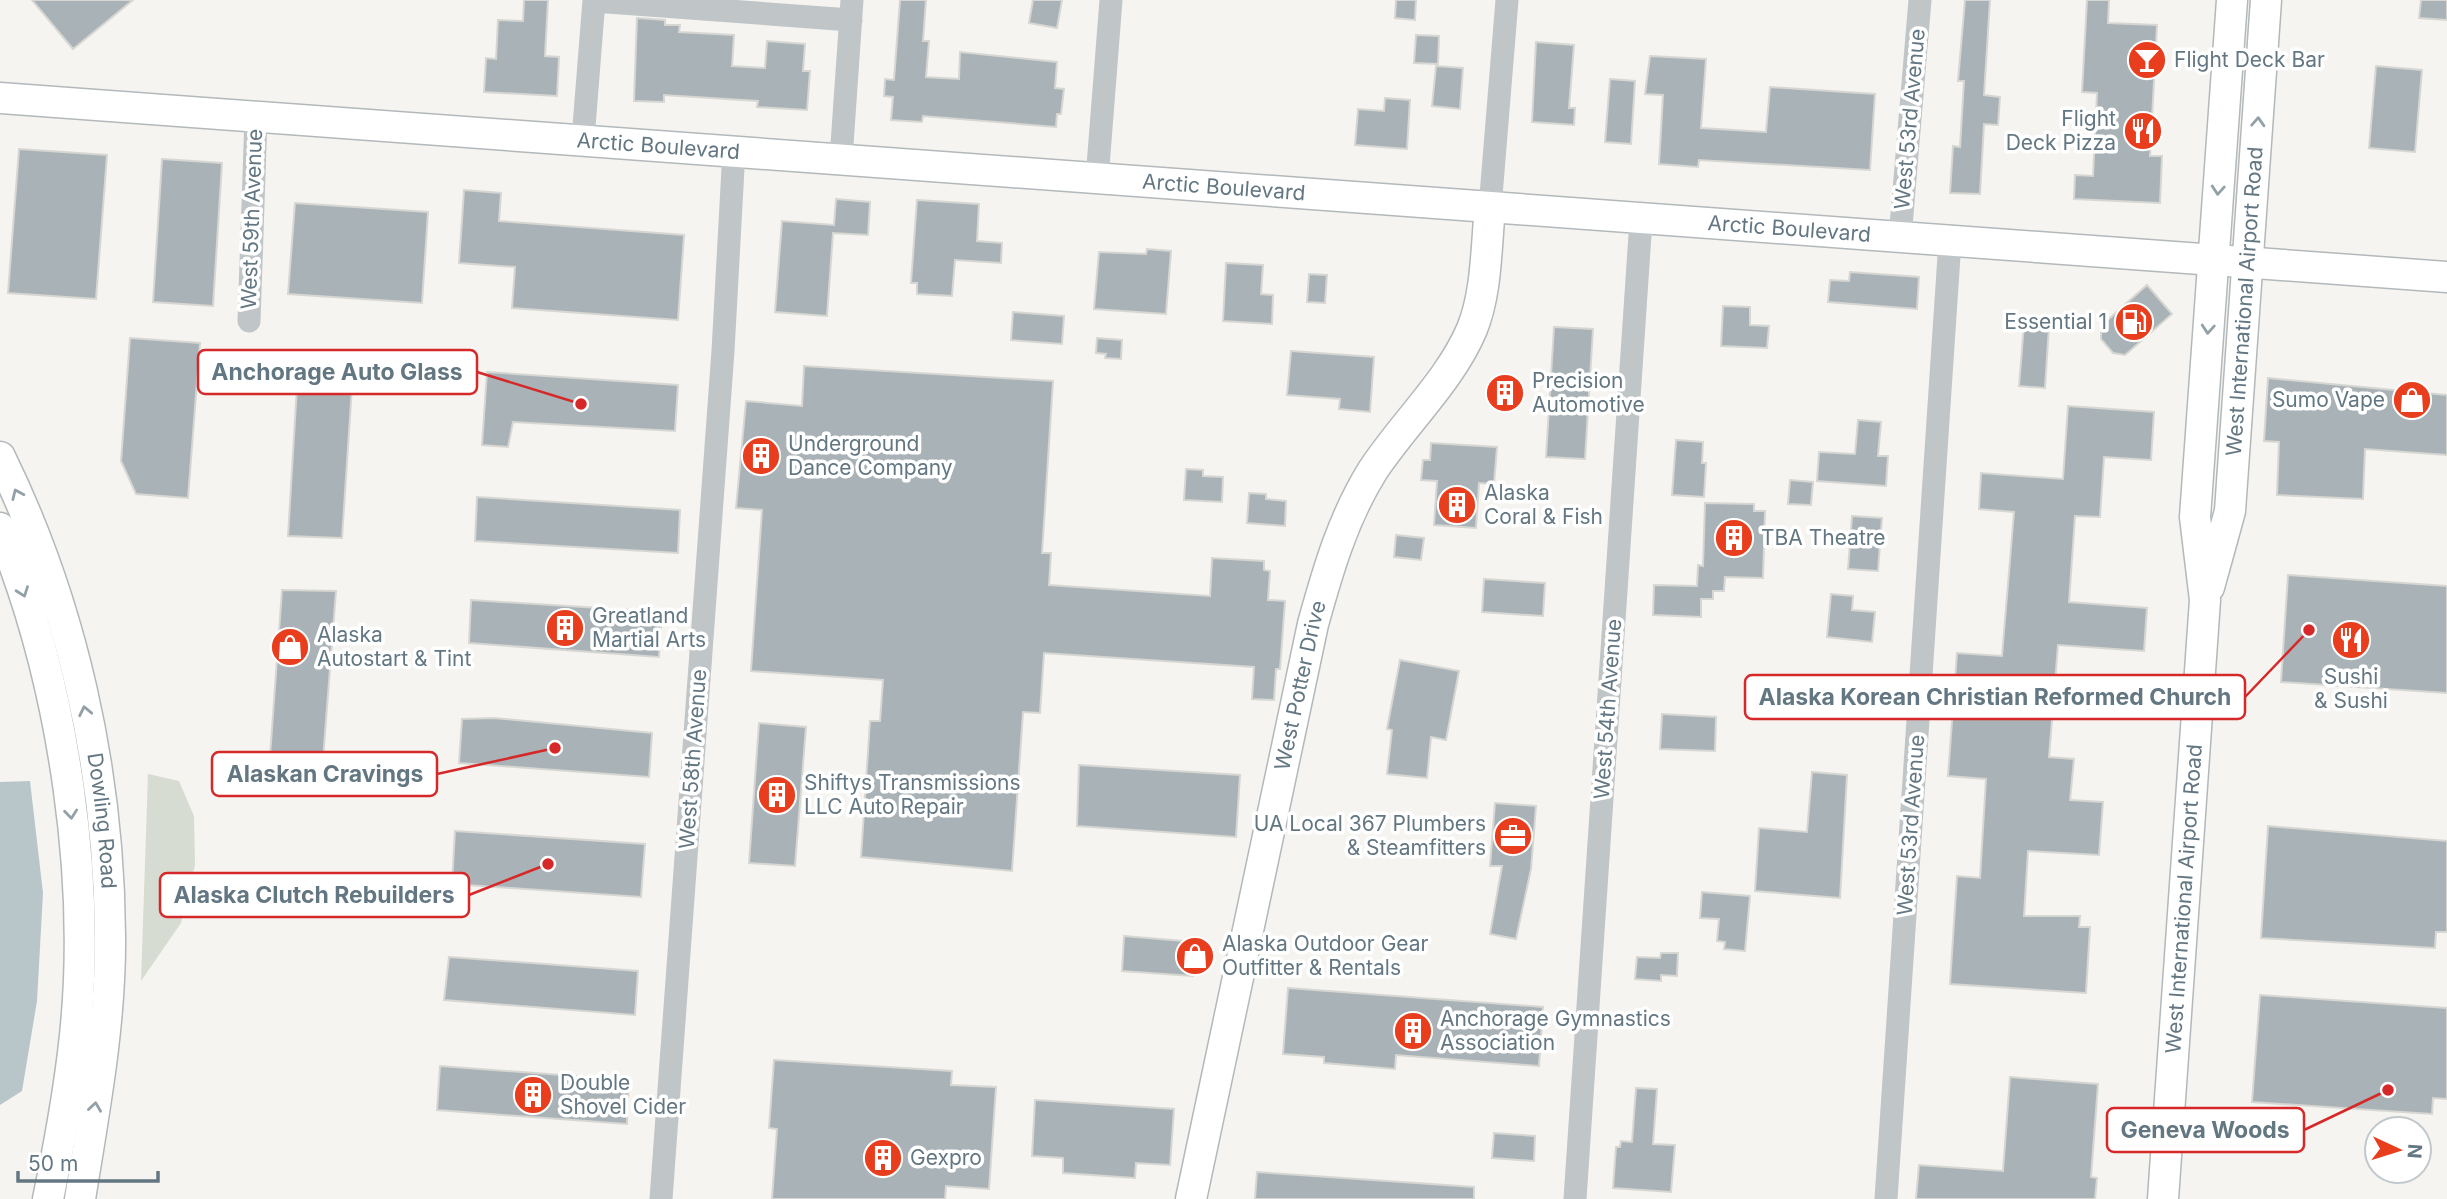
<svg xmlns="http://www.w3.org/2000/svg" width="2447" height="1199" viewBox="0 0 2447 1199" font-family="Inter,sans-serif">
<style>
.green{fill:#d6dcd1}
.water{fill:#b8c6c9}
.building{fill:#a9b2b6;stroke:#d6d6d3;stroke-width:2}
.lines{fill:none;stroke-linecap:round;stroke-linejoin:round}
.major-casing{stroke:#b3b8bb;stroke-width:33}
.minor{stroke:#c0c5c7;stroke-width:23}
.major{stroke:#fff;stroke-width:30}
.oneway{stroke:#92a0a8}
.labels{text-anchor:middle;stroke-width:7;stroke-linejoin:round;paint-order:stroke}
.poi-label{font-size:21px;fill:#637783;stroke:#fff;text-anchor:start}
.street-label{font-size:21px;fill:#637783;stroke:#fff}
.leader{fill:none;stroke:#d62828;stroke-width:2.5}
.callout-dot{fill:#d62828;stroke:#fff;stroke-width:2.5}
.callout{fill:#fff;stroke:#d62828;stroke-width:2.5}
.callout-label{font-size:23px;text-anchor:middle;font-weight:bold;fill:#637783}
</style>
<rect width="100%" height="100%" fill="#f5f4f0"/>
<path class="green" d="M148,774L179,781L194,816L195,865L181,923L141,981Z"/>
<path class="water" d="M30,781L43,893L37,1001L22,1091L0,1105V782Z"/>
<path class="building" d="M32,0H133L73,49Z
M524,0H548L545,56L559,57L557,96L484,92L486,58L496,59L498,20L523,21Z
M900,0H926L923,41H929L926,77L959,79L960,52L1057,62L1055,88L1064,89L1061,114H1057L1056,127L923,116L922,122L891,120L893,97L884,96L885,79L894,80Z
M1033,0H1062L1057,28L1029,23Z
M1396,0H1416L1415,20L1395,18Z
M1965,0H1990L1984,95L2000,97L1998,125L1984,124L1980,194L1950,193L1953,146L1960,147L1964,81H1958Z
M2087,0H2109L2108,23L2157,25L2150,156H2162L2160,203L2074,199L2075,175L2093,176L2097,93L2082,92Z
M2421,0H2447V20L2419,18Z
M637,18L665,20V25H680L679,32L734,35L732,66L765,68L767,41L805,44L803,71H810L807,110L757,107L758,101L664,95V102L634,101Z
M1416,35L1439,36L1438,64L1414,63Z
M1536,42L1574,45L1569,108H1575L1574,125L1532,122Z
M1650,56L1706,59L1701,128L1766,132L1770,87L1875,94L1870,170L1699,160L1698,167L1659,164L1663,95L1645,94Z
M1436,66L1463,68L1460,109L1432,106Z
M2376,66L2422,70L2415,152L2369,148Z
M1610,79L1635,81L1631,144L1605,142Z
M1385,98L1410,100L1407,149L1355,145L1358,109L1384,111Z
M19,149L107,155L96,299L8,293Z
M162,159L222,163L213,306L153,302Z
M464,190L501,193L499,221L684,235L678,320L512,308L515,267L459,263Z
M836,199L870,202L868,235L833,233L827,316L775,312L782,221L834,225Z
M917,200L979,204L977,241L1002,243L1001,263L955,260L952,296L917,294V283H911Z
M295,203L428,212L422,303L288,294Z
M1147,249L1171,251L1166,314L1094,309L1099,252L1146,254Z
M1226,263L1263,265L1261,294L1273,295L1272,324L1223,321Z
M1850,272L1919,277L1917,309L1828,302L1830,280L1849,281Z
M1309,274L1327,275L1325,303L1307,302Z
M2147,285L2172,314L2125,355L2113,353L2101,339V326Z
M1723,306L1750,307V325L1769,326L1767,348L1721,346Z
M1013,312L1064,316L1062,344L1011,340Z
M2024,324L2049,326L2045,388L2019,386Z
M1554,327L1593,329L1585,459L1546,457Z
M130,338L200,343L188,498L136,494L121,461Z
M1097,338L1122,340L1121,359L1105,358L1106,354L1096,353Z
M1291,351L1374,357L1370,412L1339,409L1340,399L1287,395Z
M299,353L354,356L342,538L288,536Z
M804,366L1053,381L1042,553H1051L1049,585L1210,596L1212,558L1264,561V570L1270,571L1268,600L1285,601L1280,669H1276L1274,700L1252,699L1254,667L1044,653L1040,713L1023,712L1012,871L861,857L870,721H880L883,680L751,671L762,510L736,508L746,401L802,406Z
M487,372L678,385L675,431L513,422L508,447L482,445Z
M2268,378L2447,395V455L2365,449L2363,499L2277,495L2279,442L2264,441Z
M1491 393a14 14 0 1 1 28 0a14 14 0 1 1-28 0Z
M2068,406L2154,412L2151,460L2104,457L2100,517L2075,516L2069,602L2147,608L2144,651L2058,645L2049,757L2074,759L2070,800L2103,802L2099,855L2028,851L2024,916H2080L2079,927H2090L2086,993L1950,984L1957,876L1980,878L1986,779L1948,776L1957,653L2002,656L2014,512L1979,509L1981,473L2063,479Z
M1858,420L1881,422L1878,456H1888L1886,486L1817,481L1819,452L1855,454Z
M1676,440L1703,442L1702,463H1706L1704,497L1672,495Z
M1431,443L1497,447L1494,484L1479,483L1476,528L1434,525L1437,481L1421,480L1423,460H1430Z
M1186,469L1203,470V476L1223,477L1222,502L1184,500Z
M1790,480L1813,482L1811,505L1788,504Z
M1249,493L1266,494V499L1286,501L1285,526L1247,523Z
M477,497L680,510L678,553L475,541Z
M1705,503L1754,504V511H1765L1763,578L1725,577L1724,591H1713V599H1701V617L1653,615L1654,585L1697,586L1698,565L1703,566Z
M1852,516L1882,518L1878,571L1848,569Z
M1396,535L1424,538L1421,560L1394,557Z
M2288,575L2447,586V693L2281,682Z
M1484,579L1545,583L1543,616L1482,612Z
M282,590L336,591L322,772L269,770Z
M1831,594L1853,596L1852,610L1875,612L1872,642L1827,637Z
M471,600L662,612L659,657L469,643Z
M1400,660L1459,671L1446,740L1431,737L1427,778L1387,774L1392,730L1387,729Z
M1662,714L1716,717L1715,751L1660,749Z
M494,718L652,733L649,777L459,763L462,719Z
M759,723L806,727L795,866L749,863Z
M1079,765L1240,775L1236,837L1077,826Z
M1812,772L1847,775L1840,898L1755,891L1759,828L1807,832Z
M1495,803L1536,806L1531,869L1516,939L1490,934L1502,866H1490Z
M2268,826L2447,841V932H2436L2435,948L2261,938Z
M455,831L645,844L641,897L452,884Z
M1702,892L1750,896L1745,951L1724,949L1725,942L1717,941L1719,919L1700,918Z
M1124,936L1195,942L1193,976L1122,971Z
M1661,953H1678L1677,976L1661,975V981L1635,979L1637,957L1660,958Z
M449,957L638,971L635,1015L444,1000Z
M1288,988L1543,1007L1539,1066L1396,1055L1395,1069L1324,1063V1057L1283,1054Z
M2260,995L2447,1008V1099L2433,1098L2432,1114L2252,1102Z
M774,1060L952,1071L951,1085L996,1087L989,1189L946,1186L945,1199H772L777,1129L769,1128Z
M440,1066L629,1080L627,1124L437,1110Z
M2010,1077L2098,1084L2091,1177L2097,1178L2095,1199H1916L1919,1165L2003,1171Z
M1636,1088L1657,1089L1653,1144L1675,1145L1671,1192L1613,1188L1616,1147H1620L1621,1141L1632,1142Z
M1035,1100L1174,1109L1170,1165L1136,1163L1135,1178L1063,1173V1158L1032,1156Z
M1494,1133L1535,1136L1534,1161L1492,1158Z
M1257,1172L1474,1187V1199H1255Z"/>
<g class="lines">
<g class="major-casing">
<g id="major">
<path id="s1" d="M0,98L2447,277"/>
<path id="s2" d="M0,457C72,604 109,771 110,935C111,1023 94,1112 80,1199"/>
<path d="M0,528C64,684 94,886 73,1053C67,1102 58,1151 48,1199"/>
<path id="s3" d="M2209,587L2230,511L2266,0"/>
<path id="s4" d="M1191,1199L1313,624C1328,570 1343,518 1373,470C1404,423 1450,381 1472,329C1487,292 1486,247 1490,208"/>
<path id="s5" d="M2163,1199L2205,600L2195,517L2232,0"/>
</g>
</g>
<path class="minor" d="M594,1L851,20
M583,139L594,0
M841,159L852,0
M1097,179L1111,0
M1490,208L1507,0
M1900,238L1920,0
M249,321L256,117
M661,1199L723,351L734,150
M1575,1199L1641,220
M1886,1199L1950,241"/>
<use href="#major" class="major"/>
</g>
<defs><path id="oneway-chevron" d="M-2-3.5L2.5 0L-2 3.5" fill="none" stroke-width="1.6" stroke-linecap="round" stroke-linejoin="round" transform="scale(1.75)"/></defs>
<g class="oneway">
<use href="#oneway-chevron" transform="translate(2258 122) rotate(-87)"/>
<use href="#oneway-chevron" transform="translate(2218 190) rotate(94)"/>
<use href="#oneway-chevron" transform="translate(2208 329) rotate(94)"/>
<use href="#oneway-chevron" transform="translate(17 494) rotate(-114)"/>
<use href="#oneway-chevron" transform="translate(23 592) rotate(70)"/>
<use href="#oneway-chevron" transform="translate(85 711) rotate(-102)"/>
<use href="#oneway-chevron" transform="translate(71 814) rotate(84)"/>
<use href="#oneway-chevron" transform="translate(95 1107) rotate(-82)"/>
</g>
<defs>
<g id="bar-disc" transform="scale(2.0125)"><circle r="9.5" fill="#e83e1d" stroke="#fff"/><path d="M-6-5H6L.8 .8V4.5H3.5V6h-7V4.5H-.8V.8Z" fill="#fff"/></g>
<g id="restaurant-disc" transform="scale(2.0125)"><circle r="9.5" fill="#e83e1d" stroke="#fff"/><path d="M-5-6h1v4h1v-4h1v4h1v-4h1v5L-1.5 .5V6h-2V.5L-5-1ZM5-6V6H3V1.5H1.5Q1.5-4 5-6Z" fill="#fff"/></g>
<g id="fuel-disc" transform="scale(2.0125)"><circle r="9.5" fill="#e83e1d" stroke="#fff"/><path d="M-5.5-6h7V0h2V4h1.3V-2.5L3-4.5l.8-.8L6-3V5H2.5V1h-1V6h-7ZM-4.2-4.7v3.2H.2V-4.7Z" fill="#fff"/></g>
<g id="building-disc" transform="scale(2.0125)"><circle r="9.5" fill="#e83e1d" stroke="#fff"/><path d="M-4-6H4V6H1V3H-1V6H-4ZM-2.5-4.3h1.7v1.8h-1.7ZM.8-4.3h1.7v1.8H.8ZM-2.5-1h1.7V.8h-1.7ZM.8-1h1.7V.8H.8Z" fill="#fff"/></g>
<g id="shop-disc" transform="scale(2.0125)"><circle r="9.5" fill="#e83e1d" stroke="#fff"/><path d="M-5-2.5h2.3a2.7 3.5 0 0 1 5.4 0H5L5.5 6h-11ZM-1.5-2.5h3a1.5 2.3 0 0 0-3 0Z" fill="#fff"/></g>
<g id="office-disc" transform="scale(2.0125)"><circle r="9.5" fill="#e83e1d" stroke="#fff"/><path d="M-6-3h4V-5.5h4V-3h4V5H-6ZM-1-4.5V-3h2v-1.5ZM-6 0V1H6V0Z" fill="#fff"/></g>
</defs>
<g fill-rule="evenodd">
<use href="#bar-disc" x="2147" y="60"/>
<use href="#restaurant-disc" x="2143" y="131"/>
<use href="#fuel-disc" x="2134" y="322"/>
<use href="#building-disc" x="1505" y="393"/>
<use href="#shop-disc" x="2412" y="400"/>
<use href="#building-disc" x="761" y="456"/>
<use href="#building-disc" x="1457" y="505"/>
<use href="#building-disc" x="1734" y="538"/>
<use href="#building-disc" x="565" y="628"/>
<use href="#restaurant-disc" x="2351" y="640"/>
<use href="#shop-disc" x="290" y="647"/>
<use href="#building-disc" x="777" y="795"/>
<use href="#office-disc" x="1513" y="836"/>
<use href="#shop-disc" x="1195" y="956"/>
<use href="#building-disc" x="1413" y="1031"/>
<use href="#building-disc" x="533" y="1095"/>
<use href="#building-disc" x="883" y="1158"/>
</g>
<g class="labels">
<g class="poi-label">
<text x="2174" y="67">Flight Deck Bar</text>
<text x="2116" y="126" text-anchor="end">Flight<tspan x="2116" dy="24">Deck Pizza</tspan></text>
<text x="2107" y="329" text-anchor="end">Essential 1</text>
<text x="1532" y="388">Precision<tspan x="1532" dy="24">Automotive</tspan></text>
<text x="2385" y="407" text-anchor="end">Sumo Vape</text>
<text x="788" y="451">Underground<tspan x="788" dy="24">Dance Company</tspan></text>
<text x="1484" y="500">Alaska<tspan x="1484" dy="24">Coral &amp; Fish</tspan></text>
<text x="1761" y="545">TBA Theatre</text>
<text x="592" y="623">Greatland<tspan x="592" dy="24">Martial Arts</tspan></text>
<text x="317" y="642">Alaska<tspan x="317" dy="24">Autostart &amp; Tint</tspan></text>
<text x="2351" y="684" text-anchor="middle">Sushi<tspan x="2351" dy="24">&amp; Sushi</tspan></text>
<text x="804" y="790">Shiftys Transmissions<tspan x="804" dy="24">LLC Auto Repair</tspan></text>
<text x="1486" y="831" text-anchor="end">UA Local 367 Plumbers<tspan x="1486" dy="24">&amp; Steamfitters</tspan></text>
<text x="1222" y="951">Alaska Outdoor Gear<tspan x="1222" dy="24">Outfitter &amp; Rentals</tspan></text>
<text x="1440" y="1026">Anchorage Gymnastics<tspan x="1440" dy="24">Association</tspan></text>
<text x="560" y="1090">Double<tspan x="560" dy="24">Shovel Cider</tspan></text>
<text x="910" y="1165">Gexpro</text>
</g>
<g class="street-label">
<text transform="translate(1910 119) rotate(-85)" y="7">West 53rd Avenue</text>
<text dy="7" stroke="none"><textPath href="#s1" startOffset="660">Arctic Boulevard</textPath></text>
<text dy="7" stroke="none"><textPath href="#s1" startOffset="1227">Arctic Boulevard</textPath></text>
<text transform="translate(252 219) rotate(-88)" y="7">West 59th Avenue</text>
<text dy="7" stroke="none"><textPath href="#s1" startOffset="1794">Arctic Boulevard</textPath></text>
<text dy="7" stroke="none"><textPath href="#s3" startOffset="289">West International Airport Road</textPath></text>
<text dy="7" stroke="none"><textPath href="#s4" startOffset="525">West Potter Drive</textPath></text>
<text transform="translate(1608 709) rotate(-86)" y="7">West 54th Avenue</text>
<text transform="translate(693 759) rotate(-86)" y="7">West 58th Avenue</text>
<text dy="7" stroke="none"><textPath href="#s2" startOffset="380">Dowling Road</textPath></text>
<text transform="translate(1911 825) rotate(-86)" y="7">West 53rd Avenue</text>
<text dy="7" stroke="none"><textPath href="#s5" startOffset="301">West International Airport Road</textPath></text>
</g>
</g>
<path class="leader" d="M581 404L477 372M2309 630L2245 697M555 748L437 774M548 864L469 895M2388 1090L2304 1130"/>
<g class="callout-dot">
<circle cx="581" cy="404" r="7"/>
<circle cx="2309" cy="630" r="7"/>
<circle cx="555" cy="748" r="7"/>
<circle cx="548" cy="864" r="7"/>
<circle cx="2388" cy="1090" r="7"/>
</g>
<g class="callout">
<rect x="198" y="350" width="279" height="44" rx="7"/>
<rect x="1745" y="675" width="500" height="44" rx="7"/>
<rect x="212" y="752" width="225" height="44" rx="7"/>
<rect x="160" y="873" width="309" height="44" rx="7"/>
<rect x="2107" y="1108" width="197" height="44" rx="7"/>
</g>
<g class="callout-label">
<text x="337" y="380">Anchorage Auto Glass</text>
<text x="1995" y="705">Alaska Korean Christian Reformed Church</text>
<text x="325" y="782">Alaskan Cravings</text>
<text x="314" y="903">Alaska Clutch Rebuilders</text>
<text x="2205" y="1138">Geneva Woods</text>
</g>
<g transform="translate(2398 1150) rotate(94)"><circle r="33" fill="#ffffff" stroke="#c1c9cd" stroke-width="2"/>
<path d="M0-5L12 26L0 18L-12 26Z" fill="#e83e1d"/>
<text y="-10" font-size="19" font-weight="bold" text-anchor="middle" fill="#637783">N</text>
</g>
<path d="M18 1171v10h140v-10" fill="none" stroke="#637783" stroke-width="3.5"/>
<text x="28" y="1171" font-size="21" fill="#637783" stroke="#ffffff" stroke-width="5" paint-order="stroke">50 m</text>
</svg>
